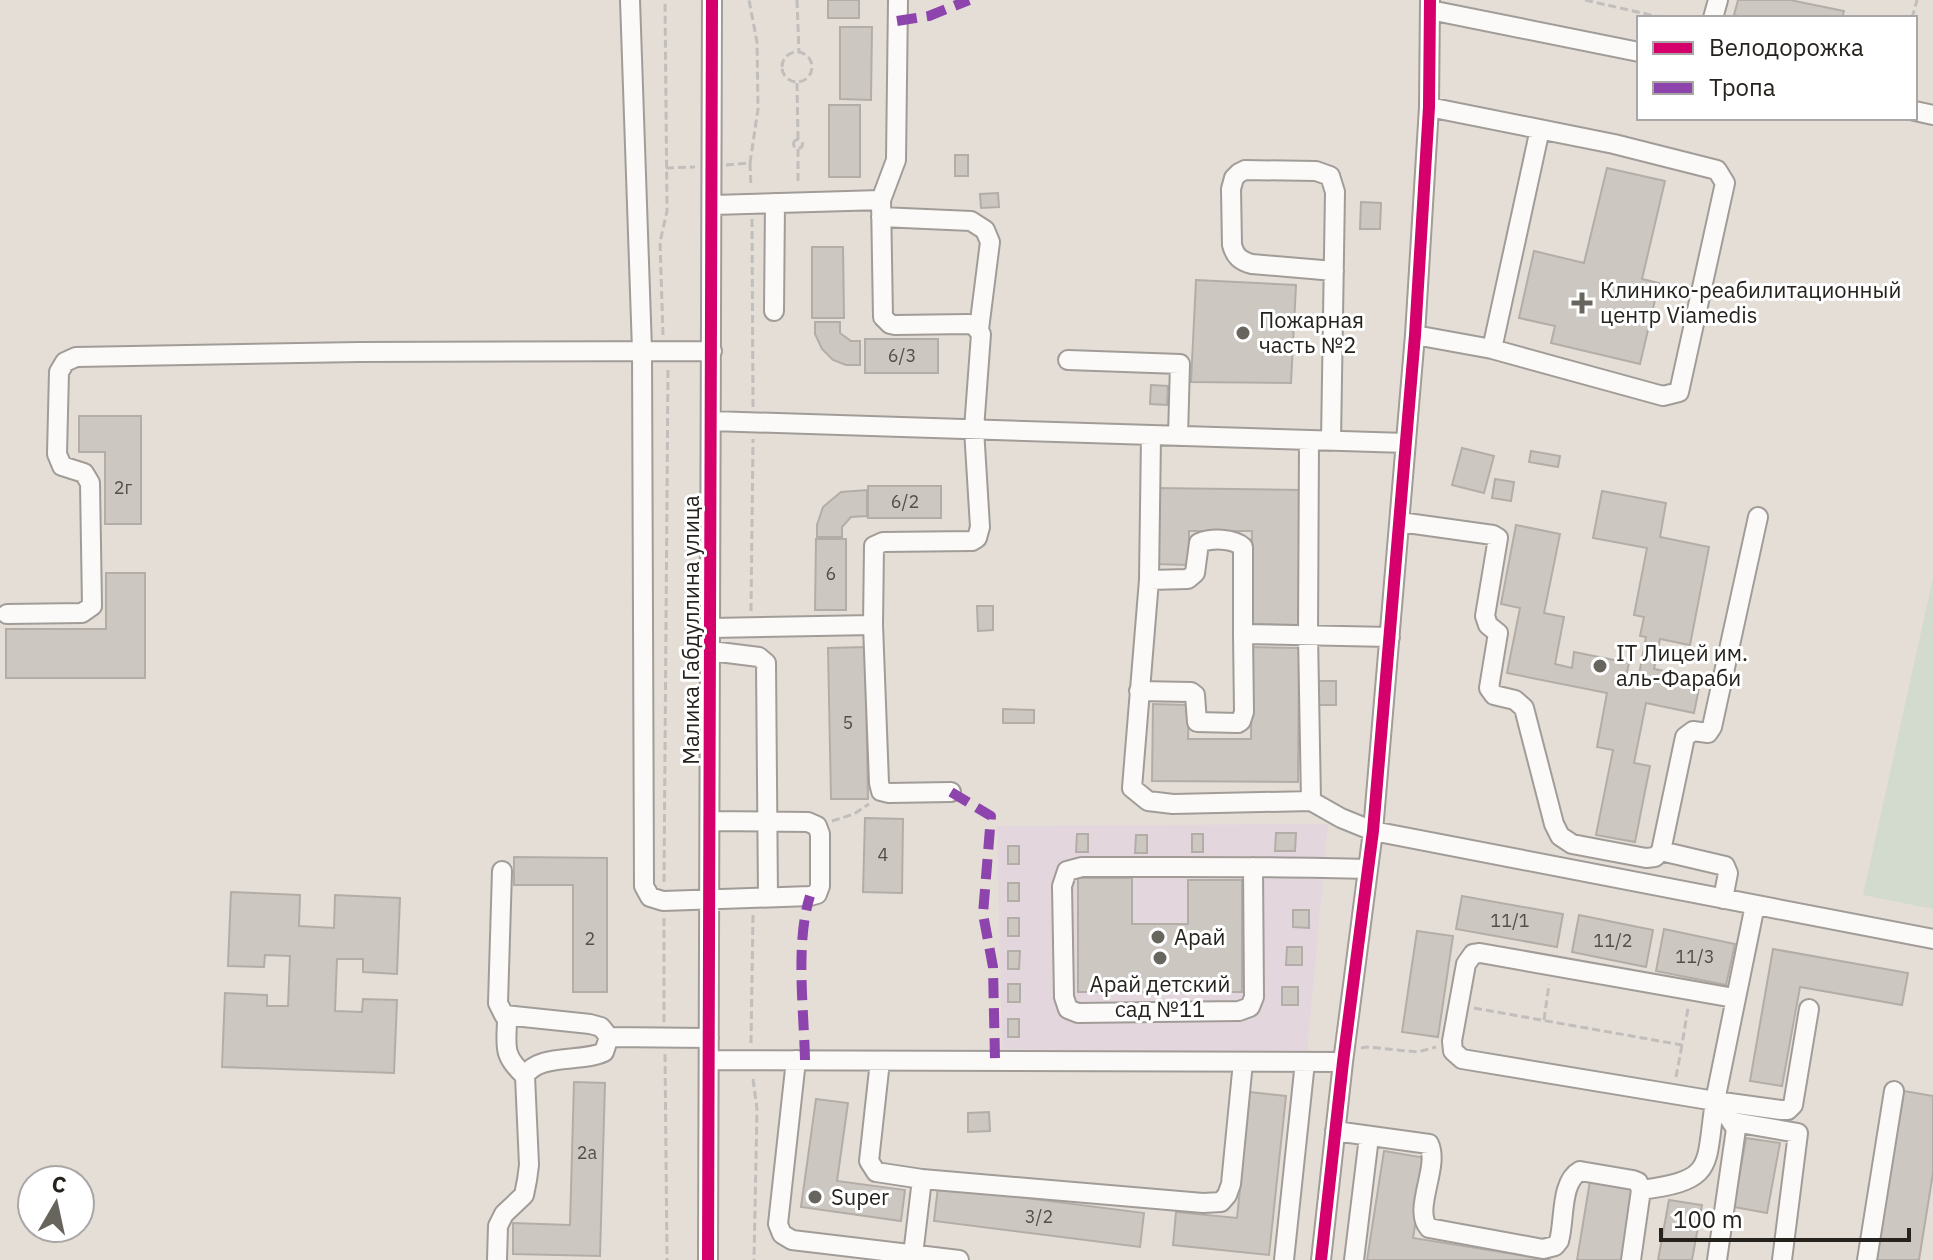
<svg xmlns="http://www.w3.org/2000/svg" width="1933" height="1260" viewBox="0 0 1933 1260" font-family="'IBM Plex Sans',sans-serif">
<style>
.education{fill:#e3d7dd}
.grass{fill:#d3dbcf}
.building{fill:#cdc7c2;stroke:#b3ada8;stroke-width:2}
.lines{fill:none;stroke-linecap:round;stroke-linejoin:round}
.minor-casing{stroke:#a19c97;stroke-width:22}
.path{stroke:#c1bebc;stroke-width:3;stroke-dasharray:8 4;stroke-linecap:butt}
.minor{stroke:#fbfaf9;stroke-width:18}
.quiet{stroke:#8e44ad;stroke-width:10;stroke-dasharray:20 10;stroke-linecap:butt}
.cycleway-casing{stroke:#fff;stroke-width:17}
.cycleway{stroke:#d6006c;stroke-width:12}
.poi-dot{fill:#68645e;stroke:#fff;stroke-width:3}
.labels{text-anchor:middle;stroke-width:6;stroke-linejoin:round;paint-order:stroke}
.number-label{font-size:18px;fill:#524e49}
.poi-label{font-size:22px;fill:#26221d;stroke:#fff;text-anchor:start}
.street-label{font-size:22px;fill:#26221d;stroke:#fff}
</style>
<rect width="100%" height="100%" fill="#e4ded7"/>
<path class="education" d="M1328,824L1307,1052L1159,1053L1002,1049L997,826Z"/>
<path class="grass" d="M1933,578V909L1863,895Z"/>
<path class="building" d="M828,0H859V18H828Z
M1738,0H1790L1844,11L1842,18H1747L1734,15Z
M840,27H872L871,100L840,99Z
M829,105H860V177H829Z
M955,155H968V176H955Z
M1607,168L1665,181L1642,279L1659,283L1640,364L1551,343L1555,326L1519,318L1534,251L1584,263Z
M998,193L999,207L981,208L980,194Z
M1361,202L1381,203L1380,229H1360Z
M812,247H843L844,318H812Z
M1196,280L1296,285L1291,383L1191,382Z
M815,322H840V333L851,341H860V365H846L833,360L822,349L815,334Z
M865,339H938V373H865Z
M1151,385L1168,386L1167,405L1150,404Z
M79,416H141V524H105V452H79Z
M1462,448L1494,456L1484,493L1452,485Z
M1531,451L1560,456L1558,467L1529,462Z
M1495,479L1514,482L1511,501L1492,498Z
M868,486H941V518H868Z
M1154,488L1300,490L1298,625L1250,624L1252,531H1189V565L1153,564Z
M867,490V516L851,517L842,527V537H817V525L823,507L841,492Z
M1602,491L1666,503L1660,537L1709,547L1690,645L1660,639L1654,669L1701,678L1694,713L1646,703L1634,763L1650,766L1635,842L1596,835L1613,750L1597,747L1607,693L1507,673L1520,608L1501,604L1516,525L1560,534L1544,613L1564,617L1555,664L1572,668L1574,652L1629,663L1626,677L1638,680L1646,637L1640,636L1644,617L1634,615L1647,548L1593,538Z
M816,539H846V610H815Z
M106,573H145V678H6V629H106Z
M977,606H993V630L978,631Z
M865,647L868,799H831L828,648Z
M1252,647L1299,648L1298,782L1152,781L1153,704L1189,705L1188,739H1251Z
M1313,681H1336V705H1313Z
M1003,709L1034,710V723H1003Z
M865,818L903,819L902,893L863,892Z
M1276,833H1296L1295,851H1275Z
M1077,834H1088V852H1076Z
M1192,834H1203V852H1192Z
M1136,835H1147V853H1135Z
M1008,846H1019V864H1008Z
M514,857L607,858V992H573V885H514Z
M1078,878H1132V924H1188V880H1242V992H1078Z
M1008,883H1019V901H1008Z
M231,892L300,895L299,926L334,928L335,895L400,898L397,974L363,972V959H337L335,1011L362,1012L363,999L397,1000L394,1073L222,1067L225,993L267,995V1006H288L290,956L265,955L264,967L228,966Z
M1462,896L1563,914L1557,947L1456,929Z
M1293,910H1309V928L1293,927Z
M1579,915L1653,930L1646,967L1572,952Z
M1008,918H1019V936H1008Z
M1664,929L1735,944L1726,985L1656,971Z
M1417,931L1453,936L1438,1037L1402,1032Z
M1287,947H1302V965H1286Z
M1773,949L1908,973L1902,1005L1800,987L1782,1086L1750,1081Z
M1008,951H1020L1019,969H1008Z
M1008,984H1020V1002H1008Z
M1282,987H1298V1005H1282Z
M1008,1019H1019V1037H1008Z
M574,1082L605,1083L600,1256L513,1254V1223L570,1225Z
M1904,1091L1933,1096V1173L1919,1260H1876Z
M1250,1092L1286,1096L1269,1255L1173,1245L1176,1212L1237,1218Z
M816,1099L848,1103L837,1181L905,1190L901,1221L801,1207Z
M989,1112L990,1131L968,1132V1113Z
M1746,1138L1780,1143L1767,1213L1734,1207Z
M1384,1151L1426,1158L1413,1238L1551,1260H1367Z
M1590,1181L1634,1189L1622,1260H1577Z
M938,1187L1144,1213L1140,1247L934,1221Z
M1669,1200L1702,1205L1692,1260H1658Z"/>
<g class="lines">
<g class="minor-casing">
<path id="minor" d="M630,0L642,350L644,886L650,897L663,901L810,896L817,894L820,886V834L817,826L808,822L710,821
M898,0L896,160L881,200L883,317L890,324L895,325L968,324L974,325L981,334L974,429L980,527L977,538L972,541L883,542L874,546L873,625L879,783L881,791L889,793L951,792
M1430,10L1639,52
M1713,18L1718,0
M1915,111L1933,115
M713,205L881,200
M881,217L971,221L985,230L990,242L979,329
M774,311L775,203
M1415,335L1492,349L1663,396L1679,392L1725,183L1717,170L1614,144L1429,107
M1492,349L1540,129
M1068,360L1180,364L1178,436
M712,421L1406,443
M1151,436L1149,580L1132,788L1148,801L1173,804L1311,801L1341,818L1373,831L1933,939
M1309,440L1308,635L1311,801
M1331,441L1335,192L1330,176L1316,171L1245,170L1239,173L1234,178L1231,189L1232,245C1235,256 1240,261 1252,264L1334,271
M1400,522L1493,535L1498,538L1485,616L1488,625L1498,633L1489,688L1494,695L1515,700L1524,708L1554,824L1560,836L1572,844L1646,858L1655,857L1661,851
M1149,580L1188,579L1195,573L1199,543C1211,538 1233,538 1243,547V634L1390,637
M7,614L82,613L92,606L90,483L84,473L62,466L57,454L59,372L65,362L76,357L359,352L712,351
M711,628L873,625
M711,651L759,657L766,663L768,897
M1139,691L1191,692L1195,695L1197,722L1238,723L1241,721L1244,712L1243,634
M1253,867L1254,997L1250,1007L1239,1011L1078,1013L1068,1009L1064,997L1062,886L1067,871L1082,867C1177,867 1273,866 1368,869
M502,871L498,1003L504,1015L590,1024L601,1027L609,1037L709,1038
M1723,899L1728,873L1725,866L1661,851L1685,737L1693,731L1708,733L1712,727L1758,517
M1734,998L1480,953L1473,954L1466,964L1452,1041L1453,1051L1462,1059L1715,1101L1755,905
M507,1017C507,1046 501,1054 525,1076
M709,1060L1343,1062
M796,1060L778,1224L782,1234L792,1240L959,1260
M880,1061L869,1161L876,1172L922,1179L913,1255
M1715,1101L1781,1110H1788L1793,1105L1809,1009
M1734,1122L1798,1133L1782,1260
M1335,1131L1429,1144C1440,1167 1412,1210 1429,1228L1543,1249L1555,1246L1559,1241C1565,1220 1560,1182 1580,1171L1633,1180L1638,1182L1641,1190L1631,1260
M922,1179L1203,1203L1221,1202L1227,1195L1231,1184L1243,1062
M1641,1190C1716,1180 1705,1168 1715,1101
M497,1260L498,1226L504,1214L524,1195L527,1180L529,1165L525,1076C538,1053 581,1063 604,1052L609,1037
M708,1260L712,0
M1284,1260L1305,1062
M1321,1260L1343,1062L1373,831L1415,335L1429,107L1430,0
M1354,1260L1369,1137
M1717,1260L1736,1129L1727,1115
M1867,1260L1894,1091"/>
</g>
<path class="path" d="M797,0L799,52
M1585,0L1664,18
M1912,18L1917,0
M782 67a15 15 0 1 1 30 0a15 15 0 1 1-30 0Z
M797,83L798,139
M793.5 144a4.5 4.5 0 1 1 9 0a4.5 4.5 0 1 1-9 0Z
M798,149V185
M750,163L751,187
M726,165L750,163L758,109L757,42L749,0
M666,168L695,167
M752,219L753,407
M663,335L660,242L667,211L665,0
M751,611L753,439
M832,821L854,814L869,804
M664,882L668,366
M664,918V1022
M1474,1008L1682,1045L1688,1008
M1544,1020L1549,984
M751,1043L753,915
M1361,1048L1367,1047L1418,1052L1436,1047
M665,1054L667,1260
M1676,1077L1682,1045
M753,1079L757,1109L754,1260"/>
<use href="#minor" class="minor"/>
<path class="quiet" d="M897,21L929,16L969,0
M951,792L991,816L983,914L993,967L995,1059
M805,1060C804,1010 795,943 810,896"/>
<g class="cycleway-casing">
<path id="cycleway" d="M708,1260L712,0
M1321,1260L1343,1062L1373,831L1415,335L1429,107L1430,0"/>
</g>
<use href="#cycleway" class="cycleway"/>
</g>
<g class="poi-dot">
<path d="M1578 291h8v8h8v8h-8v8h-8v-8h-8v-8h8z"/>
<circle cx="1243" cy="333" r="8"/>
<circle cx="1600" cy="666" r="8"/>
<circle cx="1158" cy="937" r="8"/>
<circle cx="1160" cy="958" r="8"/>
<circle cx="815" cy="1197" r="8"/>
</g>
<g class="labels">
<g class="number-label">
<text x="902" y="362">6/3</text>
<text x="123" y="494">2г</text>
<text x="905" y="508">6/2</text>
<text x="831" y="580">6</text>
<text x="848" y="729">5</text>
<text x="883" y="861">4</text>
<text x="1510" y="927">11/1</text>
<text x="590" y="945">2</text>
<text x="1613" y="947">11/2</text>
<text x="1695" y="963">11/3</text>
<text x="587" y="1159">2а</text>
<text x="1039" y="1223">3/2</text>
</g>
<g class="poi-label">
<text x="1600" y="298">Клинико-реабилитационный<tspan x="1600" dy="25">центр Viamedis</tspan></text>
<text x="1259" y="328">Пожарная<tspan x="1259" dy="25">часть №2</tspan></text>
<text x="1616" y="661">IT Лицей им.<tspan x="1616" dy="25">аль-Фараби</tspan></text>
<text x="1174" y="945">Арай</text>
<text x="1160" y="992" text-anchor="middle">Арай детский<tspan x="1160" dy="25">сад №11</tspan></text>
<text x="831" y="1205">Super</text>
</g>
<g class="street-label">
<text transform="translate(691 630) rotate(-90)" y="8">Малика Габдуллина улица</text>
</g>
</g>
<rect x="1637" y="16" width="280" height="104" fill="#ffffff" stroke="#a8a7a5" stroke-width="2"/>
<rect x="1653" y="42" width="40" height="12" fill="#d6006c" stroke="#a8a7a5" stroke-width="2"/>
<text x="1709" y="56" font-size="24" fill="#26221d">Велодорожка</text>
<rect x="1653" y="82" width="40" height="12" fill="#8e44ad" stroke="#a8a7a5" stroke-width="2"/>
<text x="1709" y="96" font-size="24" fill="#26221d">Тропа</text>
<g transform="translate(56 1204) rotate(9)"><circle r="38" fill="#ffffff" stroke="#a8a7a5" stroke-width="2"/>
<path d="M0-6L14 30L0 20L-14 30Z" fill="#68645e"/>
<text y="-12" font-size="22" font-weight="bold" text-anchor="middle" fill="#26221d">С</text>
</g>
<path d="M1661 1228v12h248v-12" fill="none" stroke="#26221d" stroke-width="4"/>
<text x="1673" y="1228" font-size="24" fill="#26221d" stroke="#ffffff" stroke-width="6" paint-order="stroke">100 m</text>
</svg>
